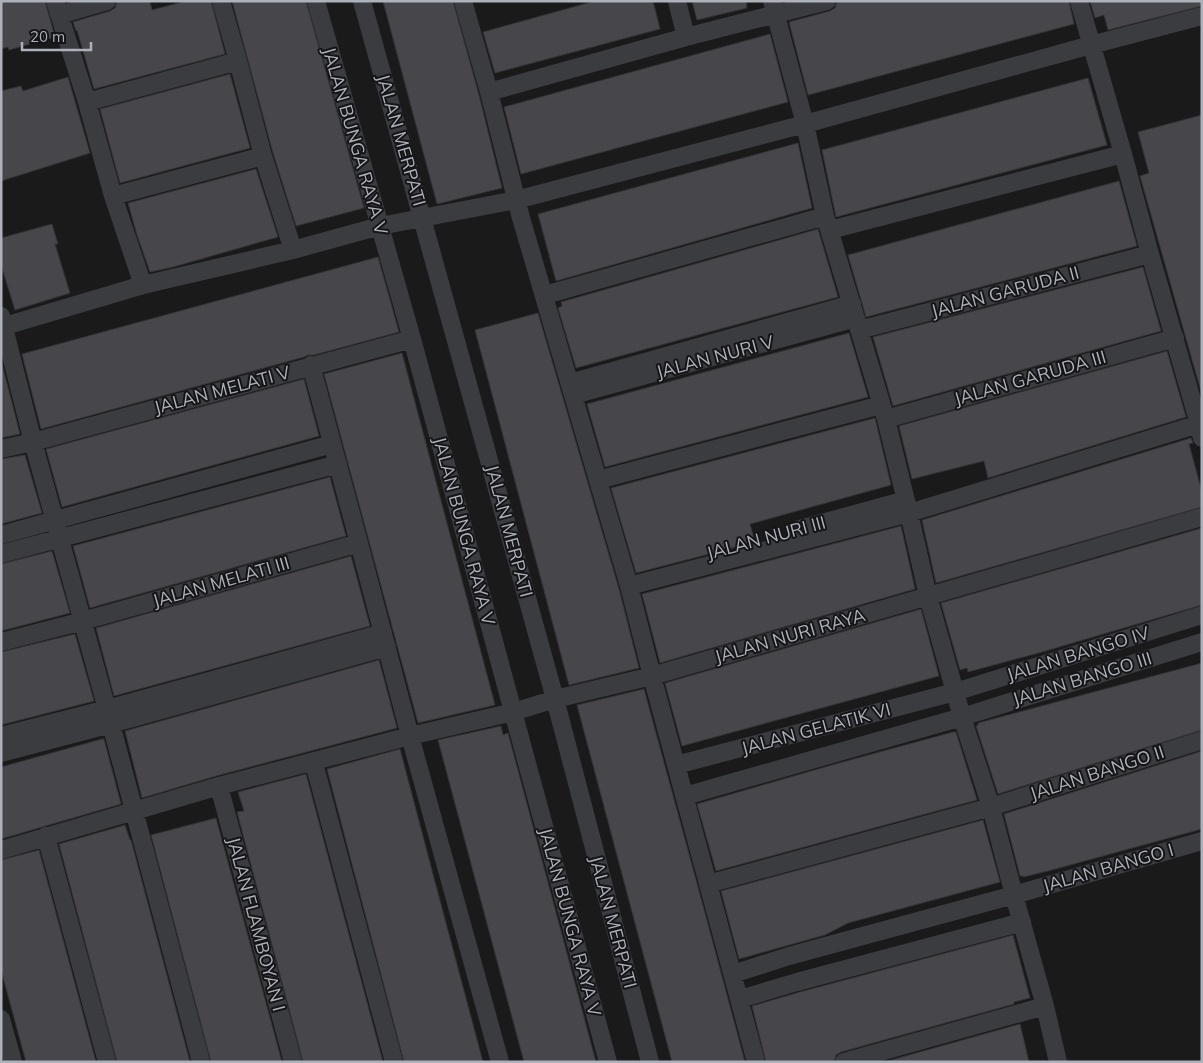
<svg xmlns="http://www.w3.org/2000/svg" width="1203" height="1063" viewBox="0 0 1203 1063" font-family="Mulish,sans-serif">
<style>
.building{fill:#47474b;stroke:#343437}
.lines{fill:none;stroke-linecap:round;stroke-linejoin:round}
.minor{stroke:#3b3c40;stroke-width:18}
.labels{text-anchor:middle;stroke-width:4;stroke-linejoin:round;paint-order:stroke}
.street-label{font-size:18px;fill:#adb1ba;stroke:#151416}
</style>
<rect width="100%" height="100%" fill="#1a1a1b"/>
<path class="building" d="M1,1H45L55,37L9,50L8,47L1,49Z
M117,1H150L152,10L186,1H211L225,54L94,89L77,30L76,31L73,22L110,11L115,8Z
M232,1H306L364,208L296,226L273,153Z
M383,1H453L479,95L502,188L437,204Z
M595,1H653L660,29L495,73L483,32Z
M692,1H746L747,8L697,20Z
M837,1H1069L1074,24L808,95L789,22L830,11L835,8Z
M1090,1H1202V6L1108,30L1104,15L1095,18Z
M770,34L788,102L521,174L504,107Z
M230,74L250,148L120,183L100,109Z
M68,77L90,153L1,181V91L21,86L23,91Z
M1088,78L1107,145L836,217L822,150Z
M1202,115V395L1140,176L1149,173L1138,132Z
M798,143L812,208L556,281L538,214Z
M256,169L278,237L173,267L150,272L137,235L128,203Z
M1119,181L1137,246L866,317L848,255Z
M52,224L58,244H55L70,293L15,310L1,265V238Z
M818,229L838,297L576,368L558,308L562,306L561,302Z
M378,257L399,332L314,355H308L304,357L41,429L22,354Z
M1143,267L1161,331L893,406L873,337Z
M538,313L619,589L639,668L569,685L475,330Z
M849,333L868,397L605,467L587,404Z
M1167,351L1186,417L988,478L984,461L912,479L899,426Z
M402,353L495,705L418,723L324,374Z
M1,360L20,434L1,438Z
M304,379L319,436L62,507L46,449Z
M875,418L891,485L750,524L755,542L636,573L611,488Z
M1191,438L1193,443L1189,444L1202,492V507L936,583L922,520Z
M25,455L42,513L1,524V459Z
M330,477L346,536L90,608L73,546Z
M901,526L915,589L660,663L642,594Z
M1202,528V605L1042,652L968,672L967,668L960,670L941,603Z
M52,551L70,613L1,631V564Z
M351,556L370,626L114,696L96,628Z
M921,609L939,676L682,746L665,683Z
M75,634L94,701L1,725V652Z
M379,660L397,728L216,776L142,798L125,731Z
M1202,663V730L998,794L976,726L978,725V723Z
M644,689L698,887L745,1062H672L577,705Z
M501,726L503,735L508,733L596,1062H524L438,740Z
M953,732H956L977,800L716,871L697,804L832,765Z
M102,739H104L121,804L1,839V767Z
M400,749L434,878L483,1062H404L327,769Z
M1202,751V829L1048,871L1023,877V876H1020L1004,814Z
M306,774L383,1062H303L237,812L244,811L238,792Z
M216,818L282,1062H211L151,835Z
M983,820L1000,882L848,923L825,935L739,959L721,891Z
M125,825L130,840H131L190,1062H117L59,844Z
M39,850L96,1062H26L1,970V860Z
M1013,935L1030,998L1014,1002V1004L841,1052L836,1055L834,1062H766L752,1006L800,992Z
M1020,1024L1029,1062H884Z"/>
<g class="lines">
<path class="minor" d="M55,1L87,102L113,196L143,285
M221,1L238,61L263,156L293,250
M316,1L412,339L608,1062
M362,1L555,699L650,1062
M463,1L489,92L521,218L629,586L652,676L756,1062
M677,1L686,37
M772,1L805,124L825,216L886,419L909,513L928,596L962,717L991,807L1014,895L1045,1006L1058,1062
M1079,1L1123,154L1150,254L1199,424L1202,438
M59,15L107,1
M489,92L686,37L827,1
M87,102L238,61
M113,196L263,156
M830,230L1123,154
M545,295L825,216
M1,316L33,442L107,709L201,1062
M1,327L143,285L293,250L380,226L516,200L805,124L1091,45L1202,16
M859,330L1150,254
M311,365L359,543L410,736L500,1062
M570,383L852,304
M573,395L856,318
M886,419L1175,338
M1,449L33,442L412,339
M598,480L881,405
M800,529L906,500
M1,535L332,444
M1,554L338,464
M629,586L909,513L1199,424
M1,642L83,621L359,543
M1,736L107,709L383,633
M1,753L111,724L387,647
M314,763L394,1062
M676,765L955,692L1202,615
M219,786L293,1062
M685,796L962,717L1202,642
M46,836L107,1062
M1,850L219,786L410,736L513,712L555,699L652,676L1202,517
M708,884L991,807L1202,740
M733,974L789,956L1014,895L1202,841
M740,999L797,982L1022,922
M1,1019L13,1062
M844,1062L1045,1006"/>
</g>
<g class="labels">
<g class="street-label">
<text transform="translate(401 140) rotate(74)" y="6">JALAN MERPATI</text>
<text transform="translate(355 141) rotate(74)" y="6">JALAN BUNGA RAYA V</text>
<text transform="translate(1005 292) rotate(-15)" y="6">JALAN GARUDA II</text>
<text transform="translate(715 357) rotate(-15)" y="6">JALAN NURI V</text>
<text transform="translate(1030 378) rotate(-16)" y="6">JALAN GARUDA III</text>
<text transform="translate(222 390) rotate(-15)" y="6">JALAN MELATI V</text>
<text transform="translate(464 531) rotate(75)" y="6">JALAN BUNGA RAYA V</text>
<text transform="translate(509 531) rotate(75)" y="6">JALAN MERPATI</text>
<text transform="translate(766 538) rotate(-15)" y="6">JALAN NURI III</text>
<text transform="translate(221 582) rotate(-16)" y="6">JALAN MELATI III</text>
<text transform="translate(790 636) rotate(-16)" y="6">JALAN NURI RAYA</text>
<text transform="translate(1078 654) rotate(-17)" y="6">JALAN BANGO IV</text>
<text transform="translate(1082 679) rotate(-17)" y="6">JALAN BANGO III</text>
<text transform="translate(816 729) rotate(-15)" y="6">JALAN GELATIK VI</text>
<text transform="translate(1097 773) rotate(-18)" y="6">JALAN BANGO II</text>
<text transform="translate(1108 868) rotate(-16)" y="6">JALAN BANGO I</text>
<text transform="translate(570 922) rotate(75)" y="6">JALAN BUNGA RAYA V</text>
<text transform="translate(613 922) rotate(75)" y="6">JALAN MERPATI</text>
<text transform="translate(256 924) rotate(75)" y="6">JALAN FLAMBOYAN I</text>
</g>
</g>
<rect width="1203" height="1063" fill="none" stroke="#adb1ba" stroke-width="5"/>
<path d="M22 42v8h69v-8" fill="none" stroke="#adb1ba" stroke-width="2.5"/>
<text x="30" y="42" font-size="15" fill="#adb1ba" stroke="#151416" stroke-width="4" paint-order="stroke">20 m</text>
</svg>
